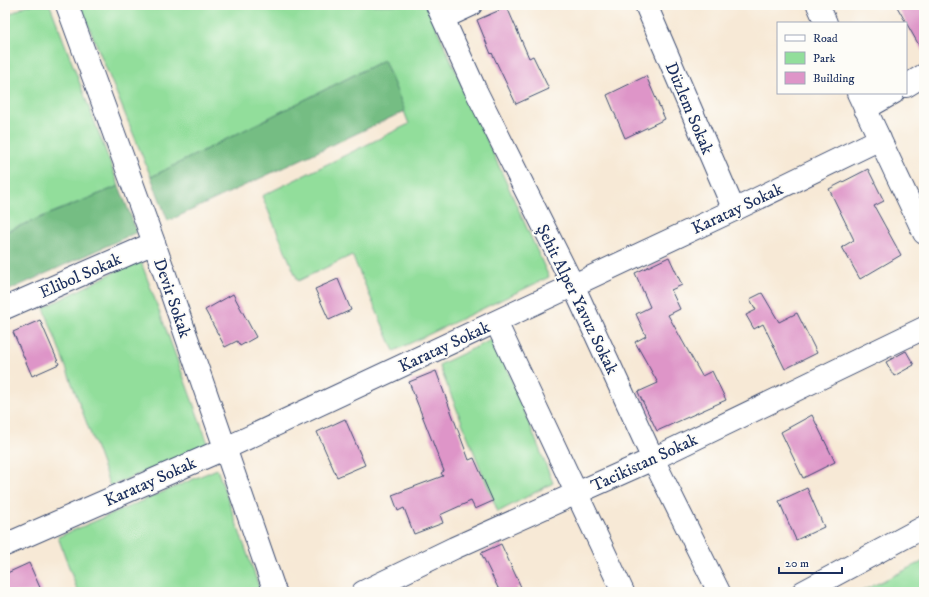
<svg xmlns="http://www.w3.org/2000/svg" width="929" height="597" viewBox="0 0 929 597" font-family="'IM FELL DW Pica',serif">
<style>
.green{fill:#92de9b;stroke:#56867c}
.forest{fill:#75bd83;stroke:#487670}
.building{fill:#de95c8}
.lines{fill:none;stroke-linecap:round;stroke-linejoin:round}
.minor-casing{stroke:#3c4b70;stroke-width:24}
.minor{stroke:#fff;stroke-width:22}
.labels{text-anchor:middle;stroke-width:4;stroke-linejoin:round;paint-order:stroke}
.street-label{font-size:17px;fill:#1b2f5e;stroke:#fdfcf7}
</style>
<rect width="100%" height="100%" fill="#fdfcf7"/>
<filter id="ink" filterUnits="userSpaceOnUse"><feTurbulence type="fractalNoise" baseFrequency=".025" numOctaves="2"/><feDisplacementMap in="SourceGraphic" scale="8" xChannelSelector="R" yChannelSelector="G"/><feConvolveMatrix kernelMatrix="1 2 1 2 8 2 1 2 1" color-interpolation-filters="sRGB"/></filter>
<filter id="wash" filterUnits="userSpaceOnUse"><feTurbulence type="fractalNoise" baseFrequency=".012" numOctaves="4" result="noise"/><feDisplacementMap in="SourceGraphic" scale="16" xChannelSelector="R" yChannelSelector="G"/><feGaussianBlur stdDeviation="0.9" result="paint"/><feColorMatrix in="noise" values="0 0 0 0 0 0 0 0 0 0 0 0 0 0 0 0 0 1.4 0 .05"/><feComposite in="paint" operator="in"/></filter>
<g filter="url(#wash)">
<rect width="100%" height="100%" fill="#f7e9d6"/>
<path class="green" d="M27,5H50L119,186L5,232V17Z
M80,5H426L549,277L394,351L352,255L298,281L262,196L409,124L384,60L151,177Z
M140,259L209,446L110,486L44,308Z
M495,338L553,483L498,512L439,365Z
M217,469L261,592H78L58,537Z
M924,561V592H860Z"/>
<path class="forest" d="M384,60L405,111L168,221L151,177Z
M119,186L137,232L5,292V232Z"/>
<g id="blocks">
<path class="building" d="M896,5H924V54Z
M507,7L529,58L533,56L549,89L516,104L492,53L491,54L477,20Z
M646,76L665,119L625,138L607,95Z
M868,169L884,201L874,206L901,255L860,279L842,247L854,240L829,189Z
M669,257L682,285L671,290L680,309L668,315L702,376L712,371L726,400L657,431L638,392L658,383L635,342L646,336L636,314L650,307L635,273Z
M338,279L351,310L329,320L315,289Z
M762,293L779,322L797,313L817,353L785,369L763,324L754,329L746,315L756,310L750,299Z
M233,294L256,337L240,346L237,341L225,347L205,310Z
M40,320L59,364L32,376L13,332Z
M906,351L914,365L894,376L886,362Z
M436,371L469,460L474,458L493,501L475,509L471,501L440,515L443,523L414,534L404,508L398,511L392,495L443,476L441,473L444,471L409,382Z
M812,415L835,462L803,478L781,432Z
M345,419L365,465L337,477L317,432Z
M807,488L824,527L796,540L779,501Z
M501,544L521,587L516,588L518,592H500L481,553Z
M29,563L42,592H5V574Z"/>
</g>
</g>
<g filter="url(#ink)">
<use href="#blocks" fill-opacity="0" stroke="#3c4b70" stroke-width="1"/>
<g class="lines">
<g class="minor-casing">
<path id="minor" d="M67,5L154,243L275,592
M437,5L475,89L573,285L653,459L719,592
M646,5L734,210
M818,5L826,23
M443,18L471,5
M906,86L924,75
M858,93L924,233
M865,109L893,93
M5,308L154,243
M496,322L623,592
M5,545L224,449L734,210L880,139
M363,592L454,548L653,459L924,328
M803,592L924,527"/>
</g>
<use href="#minor" class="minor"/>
</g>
</g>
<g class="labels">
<g class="street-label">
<text transform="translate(690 108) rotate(67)" y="6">Düzlem Sokak</text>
<text transform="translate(737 208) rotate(-25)" y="6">Karatay Sokak</text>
<text transform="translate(80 275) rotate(-24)" y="6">Elibol Sokak</text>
<text transform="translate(173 298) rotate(71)" y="6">Devir Sokak</text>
<text transform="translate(578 299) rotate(64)" y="6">Şehit Alper Yavuz Sokak</text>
<text transform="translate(444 346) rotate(-25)" y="6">Karatay Sokak</text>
<text transform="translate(644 462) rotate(-25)" y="6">Tacikistan Sokak</text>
<text transform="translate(150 481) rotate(-24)" y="6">Karatay Sokak</text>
</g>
</g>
<rect width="929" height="597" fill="none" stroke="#fdfcf7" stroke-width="20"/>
<rect x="777" y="22" width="130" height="72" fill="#fdfcf7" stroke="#a3aaba"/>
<rect x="785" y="35" width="20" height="6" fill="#ffffff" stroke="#a3aaba"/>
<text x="813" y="42" font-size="12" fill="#1b2f5e">Road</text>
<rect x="785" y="52" width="20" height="12" fill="#92de9b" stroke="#a3aaba"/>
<text x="813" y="62" font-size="12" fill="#1b2f5e">Park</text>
<rect x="785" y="72" width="20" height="12" fill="#de95c8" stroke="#a3aaba"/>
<text x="813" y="82" font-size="12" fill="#1b2f5e">Building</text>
<path d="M779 567v6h63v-6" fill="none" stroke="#1b2f5e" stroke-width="2"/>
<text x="785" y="567" font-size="12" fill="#1b2f5e" stroke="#fdfcf7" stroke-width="3" paint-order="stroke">20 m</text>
</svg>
